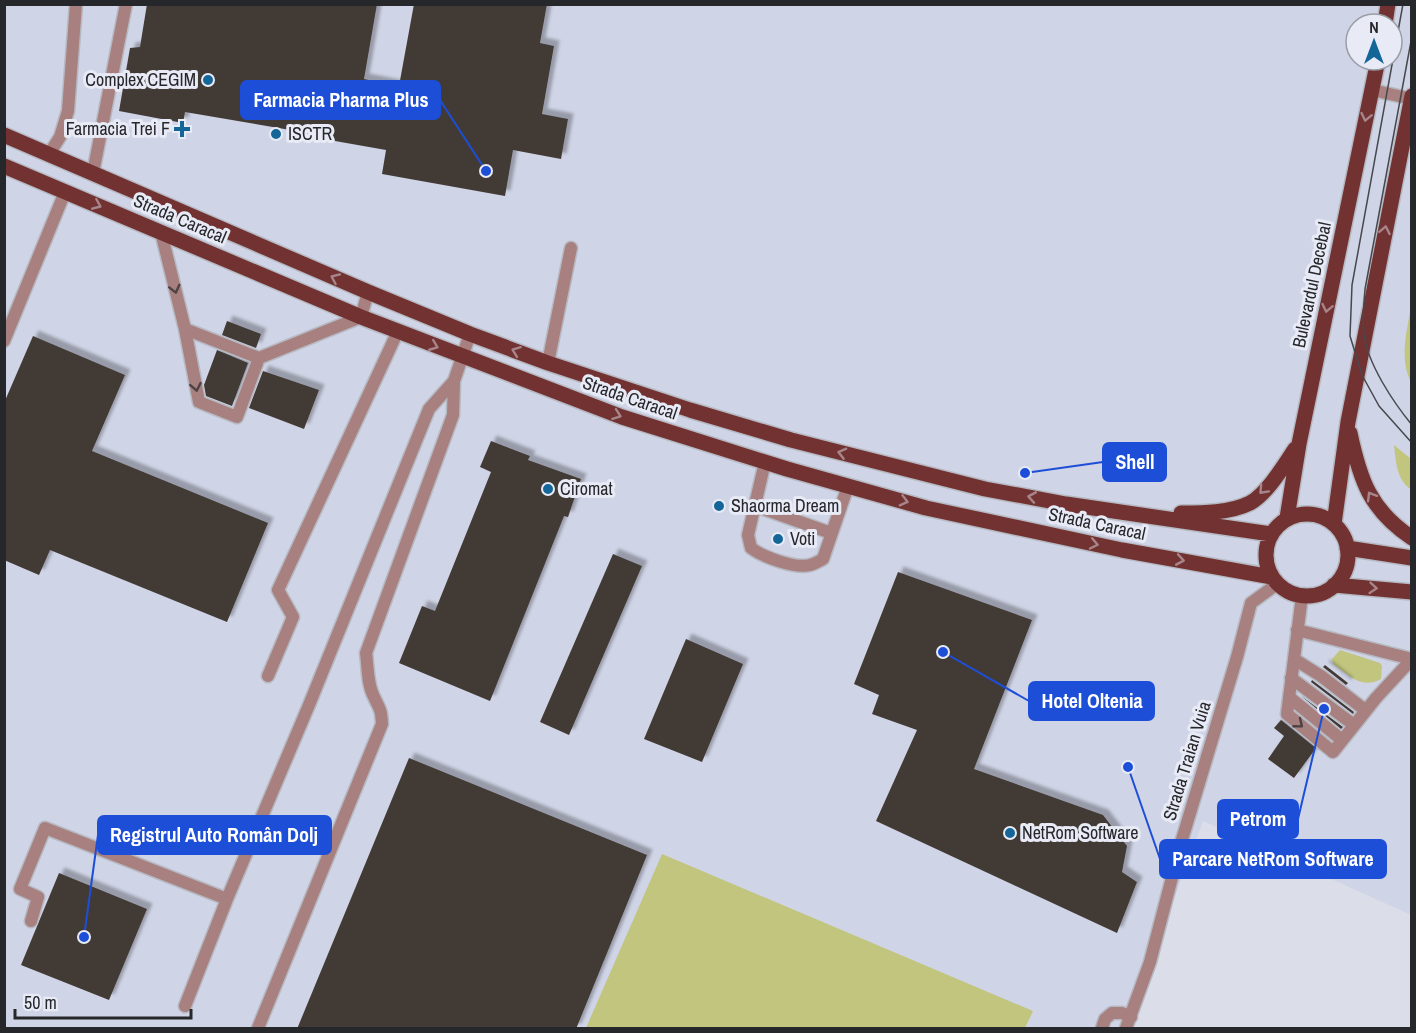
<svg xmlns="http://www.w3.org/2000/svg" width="1416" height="1033" viewBox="0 0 1416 1033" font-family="'Archivo Narrow',sans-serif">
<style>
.built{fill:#cfd4e6;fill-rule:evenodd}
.green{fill:#c1c57d}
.building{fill:#433a36;filter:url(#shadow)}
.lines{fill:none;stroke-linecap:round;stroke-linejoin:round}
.service-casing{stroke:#b7b9c2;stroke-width:15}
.minor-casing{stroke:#b7b9c2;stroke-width:15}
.primary-casing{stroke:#b7b9c2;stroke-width:18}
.service{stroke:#a7807f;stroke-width:12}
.minor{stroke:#a7807f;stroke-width:12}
.primary{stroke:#723232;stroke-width:15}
.tram{stroke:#47484d;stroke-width:1.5}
.oneway{stroke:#a7858a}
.oneway2{stroke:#4d4244}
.poi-dot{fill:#156698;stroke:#e8ebf6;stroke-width:2}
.labels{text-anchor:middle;stroke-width:6;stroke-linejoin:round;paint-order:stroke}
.poi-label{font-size:18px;fill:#26272b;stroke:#e8ebf6;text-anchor:start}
.street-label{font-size:18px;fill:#26272b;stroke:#e8ebf6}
.leader{fill:none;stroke:#1d4ed8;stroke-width:2}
.callout-dot{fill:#1d4ed8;stroke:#e8ebf6;stroke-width:2}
.callout{fill:#1d4ed8;stroke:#1d4ed8;stroke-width:2}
.callout-label{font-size:20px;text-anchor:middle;font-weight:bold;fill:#fff}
</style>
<defs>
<filter id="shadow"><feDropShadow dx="5.5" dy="-5.5" stdDeviation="1.5" flood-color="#0004"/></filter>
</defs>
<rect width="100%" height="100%" fill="#dbdee8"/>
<path class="built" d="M5,5H1411V915L1203,821L1126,1028H5ZM1356,24H1392V60H1356Z"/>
<path class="green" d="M1411,306L1412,382H1411C1399,359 1407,331 1411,306Z
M1394,445L1411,459V488H1409C1396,477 1396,461 1394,445Z
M1340,650L1380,663L1382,666L1381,679C1361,690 1349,675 1333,664L1332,659Z
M662,854L1033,1011L1025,1028H586Z"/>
<path class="building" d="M147,4H377L364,79L399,86L414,4H547L540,43L554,46L542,114L568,119L561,159L513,150L505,196L382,174L386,150L301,135L302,132L185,112L183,123L119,111L130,48L140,47Z
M227,321L261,334L256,348L222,335Z
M33,336L125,375L92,451L268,523L227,622L50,550L39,575L4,560V403Z
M217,350L248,363L232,406L206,396L204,385Z
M263,371L319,390L304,429L249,408Z
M491,441L530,456L528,460L581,479L568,517L564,516L490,701L399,663L422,606L435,611L491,472L480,467Z
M613,554L642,566L569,735L540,722Z
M898,572L1032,620L974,769L1103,815L1127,846L1122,872L1137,882L1117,933L876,821L917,730L872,714L879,695L854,684Z
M686,639L743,664L702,762L644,739Z
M1325,665L1348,683L1346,685L1323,667Z
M1312,680L1316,683L1354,712L1353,714L1311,682Z
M1300,695L1343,727L1341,729Z
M1281,720L1316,748L1294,778L1268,759L1284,736L1274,728Z
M409,758L647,855L576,1029H297Z
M59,873L147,909L109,1000L21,965Z"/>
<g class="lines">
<g class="service-casing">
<path id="service" d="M1372,90L1412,99
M49,154L60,137L68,111L76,4
M93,173L126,4
M161,232L185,329L259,358L361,317L368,292
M185,329L199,402L237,417L259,358
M4,341L65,192
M548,363L571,248
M765,462L748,535L751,548C763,557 795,569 810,565C815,564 819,561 823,559L848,486
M755,506L831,533
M1302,596L1287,714L1333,752L1376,698L1412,659
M1297,630L1412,659
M1294,659L1321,676L1365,710
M268,676L293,617L278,590L398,331
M1291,678L1354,725
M1289,697L1342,740
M31,921L38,897L20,889L45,828L227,899L309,705L429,409L454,381
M185,1006L227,899
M258,1028L382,724C381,708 380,710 374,697C367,684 368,667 366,653L453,415L454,381L470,334
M1102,1028L1105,1019L1112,1013H1122L1131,1017"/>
</g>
<g class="minor-casing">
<path id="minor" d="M1126,1028L1150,962L1181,843L1237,657L1251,603L1277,584"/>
</g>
<g class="primary-casing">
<path id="primary" d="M1385,24L1388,4
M4,135L368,292L470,334L548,363L690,410L791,440L985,489L1066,504L1271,534
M4,166L361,317L622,417L787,469L926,508L1122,550L1272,577
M1350,433C1360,480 1370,510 1412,538
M1181,513C1203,513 1230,513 1250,503C1267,494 1285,464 1295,449
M1266 555a41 41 0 1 1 82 0a41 41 0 1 1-82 0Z
M1287,518L1299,444L1378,60
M1334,524L1348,422L1412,96
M1347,548L1412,558
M1334,585L1412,592"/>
</g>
<use href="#service" class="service"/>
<use href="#minor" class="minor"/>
<use href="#primary" class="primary"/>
<path class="tram" d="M1403,4L1352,285L1350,336L1362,375L1379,406L1412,443
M1412,36L1365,289C1364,304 1362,320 1364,335C1368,364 1393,402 1412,425"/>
</g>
<defs><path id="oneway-chevron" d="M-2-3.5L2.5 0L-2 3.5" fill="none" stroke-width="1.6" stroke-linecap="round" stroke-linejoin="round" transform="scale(1.5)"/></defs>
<g class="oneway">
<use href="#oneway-chevron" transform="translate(1366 117) rotate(102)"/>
<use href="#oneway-chevron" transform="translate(97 205) rotate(23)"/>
<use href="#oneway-chevron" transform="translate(1385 230) rotate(-79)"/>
<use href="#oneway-chevron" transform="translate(335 278) rotate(-156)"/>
<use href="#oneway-chevron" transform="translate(1327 308) rotate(102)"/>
<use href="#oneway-chevron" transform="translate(434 346) rotate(22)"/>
<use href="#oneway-chevron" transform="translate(516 351) rotate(-159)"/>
<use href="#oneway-chevron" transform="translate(617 415) rotate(20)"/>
<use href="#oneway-chevron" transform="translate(842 453) rotate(-166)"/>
<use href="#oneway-chevron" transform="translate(1263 490) rotate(133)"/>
<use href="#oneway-chevron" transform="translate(1371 496) rotate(-121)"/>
<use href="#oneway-chevron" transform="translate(1032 497) rotate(-170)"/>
<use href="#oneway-chevron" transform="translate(904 501) rotate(15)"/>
<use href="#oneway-chevron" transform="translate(1094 544) rotate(12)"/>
<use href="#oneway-chevron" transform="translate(1180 560) rotate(10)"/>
<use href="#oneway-chevron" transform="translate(1373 588) rotate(5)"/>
</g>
<g class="oneway2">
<use href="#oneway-chevron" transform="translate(175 289) rotate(76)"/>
<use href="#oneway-chevron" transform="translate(196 387) rotate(79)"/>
<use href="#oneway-chevron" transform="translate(1299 724) rotate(39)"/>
</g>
<g class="poi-dot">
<circle cx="208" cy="80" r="6"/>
<path d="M179 120h6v6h6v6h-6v6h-6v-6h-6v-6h6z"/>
<circle cx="276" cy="134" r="6"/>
<circle cx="548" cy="489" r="6"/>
<circle cx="719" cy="506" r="6"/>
<circle cx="778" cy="539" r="6"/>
<circle cx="1010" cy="833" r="6"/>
</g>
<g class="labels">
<g class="poi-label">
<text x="196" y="86" text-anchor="end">Complex CEGIM</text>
<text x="170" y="135" text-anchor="end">Farmacia Trei F</text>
<text x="288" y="140">ISCTR</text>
<text x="560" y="495">Ciromat</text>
<text x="731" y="512">Shaorma Dream</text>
<text x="790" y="545">Voti</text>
<text x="1022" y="839">NetRom Software</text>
</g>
<g class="street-label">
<text transform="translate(180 219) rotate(23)" y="6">Strada Caracal</text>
<text transform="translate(1312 285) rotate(-78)" y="6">Bulevardul Decebal</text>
<text transform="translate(630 398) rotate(19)" y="6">Strada Caracal</text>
<text transform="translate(1097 524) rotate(12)" y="6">Strada Caracal</text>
<text transform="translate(1187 761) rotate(-73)" y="6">Strada Traian Vuia</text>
</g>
</g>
<path class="leader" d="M486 171L440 100M1025 473L1103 462M943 652L1029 701M1324 709L1298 819M84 937L98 835M1128 767L1160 859"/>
<g class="callout-dot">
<circle cx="486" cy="171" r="6"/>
<circle cx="1025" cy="473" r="6"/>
<circle cx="943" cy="652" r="6"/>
<circle cx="1324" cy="709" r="6"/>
<circle cx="84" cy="937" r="6"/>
<circle cx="1128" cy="767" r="6"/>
</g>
<g class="callout">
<rect x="241" y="81" width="199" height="38" rx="6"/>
<rect x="1103" y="443" width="63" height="38" rx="6"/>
<rect x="1029" y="682" width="125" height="38" rx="6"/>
<rect x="1218" y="800" width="80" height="38" rx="6"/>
<rect x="98" y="816" width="233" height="38" rx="6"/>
<rect x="1160" y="840" width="226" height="38" rx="6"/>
</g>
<g class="callout-label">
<text x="341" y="107">Farmacia Pharma Plus</text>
<text x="1135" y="469">Shell</text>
<text x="1092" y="708">Hotel Oltenia</text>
<text x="1258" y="826">Petrom</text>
<text x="214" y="842">Registrul Auto Român Dolj</text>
<text x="1273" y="866">Parcare NetRom Software</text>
</g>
<rect width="1416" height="1033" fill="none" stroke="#26272b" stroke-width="12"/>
<g transform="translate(1374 42)"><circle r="28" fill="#e8ebf6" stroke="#9a9da5" stroke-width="1.5"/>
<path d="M0-4.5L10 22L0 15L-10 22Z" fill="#156698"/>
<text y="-9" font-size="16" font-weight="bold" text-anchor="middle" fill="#26272b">N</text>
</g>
<path d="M15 1009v9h176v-9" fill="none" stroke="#26272b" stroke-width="3"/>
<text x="24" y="1009" font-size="18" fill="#26272b" stroke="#e8ebf6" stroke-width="4.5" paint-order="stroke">50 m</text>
</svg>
